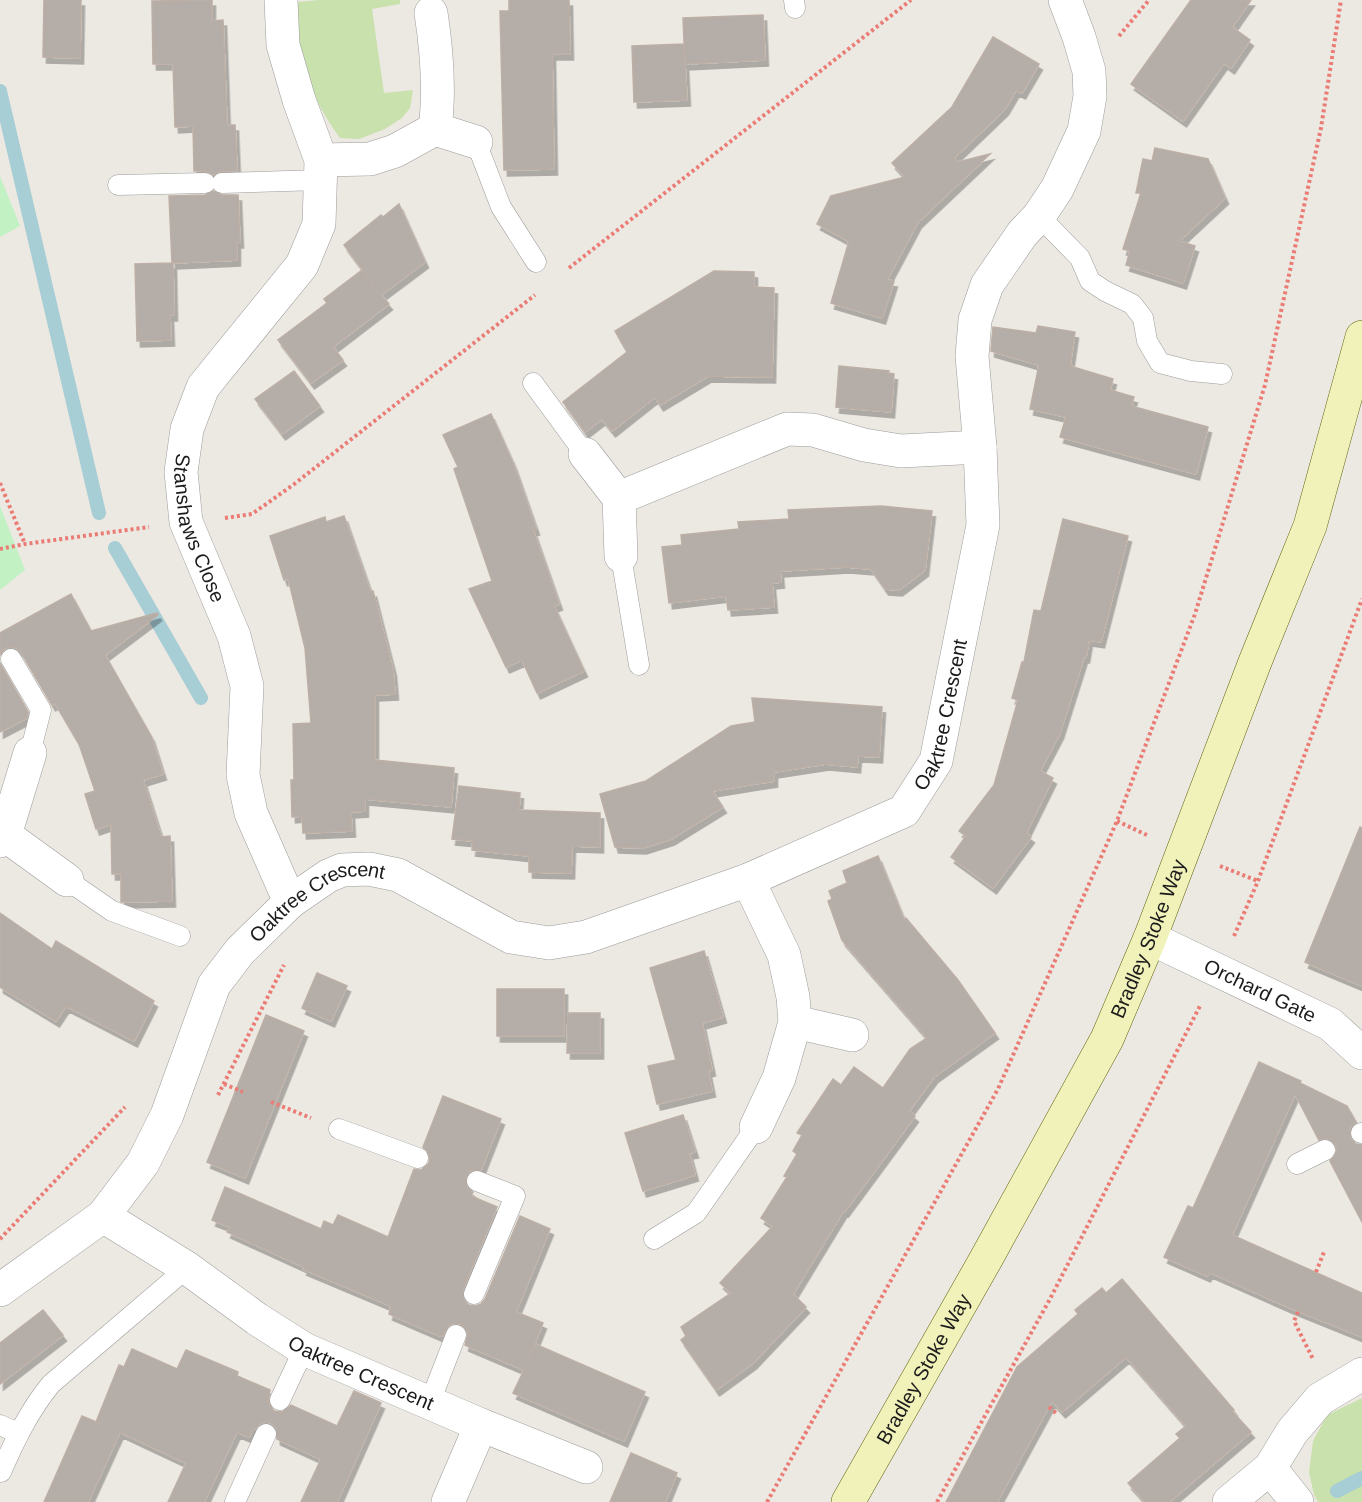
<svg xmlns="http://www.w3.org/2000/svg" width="1362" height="1502" viewBox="0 0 1362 1502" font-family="Helvetica,sans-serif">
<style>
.grass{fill:#c9e1ad}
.park{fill:#c2f2c4}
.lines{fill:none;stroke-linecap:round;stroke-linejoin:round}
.stream{stroke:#a7cdd5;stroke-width:14}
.building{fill:#b5ada8;stroke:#bcafa6;stroke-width:1.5;filter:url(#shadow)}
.lane-casing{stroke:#9c9c9c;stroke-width:21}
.street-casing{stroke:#9c9c9c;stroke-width:34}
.secondary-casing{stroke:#5f6510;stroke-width:34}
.path{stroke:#ea7c75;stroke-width:4;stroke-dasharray:3 3;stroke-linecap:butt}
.lane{stroke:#fff;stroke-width:20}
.street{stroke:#fff;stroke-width:33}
.secondary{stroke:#f1f1ba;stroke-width:33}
.labels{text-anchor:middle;stroke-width:4.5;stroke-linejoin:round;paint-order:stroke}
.street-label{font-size:20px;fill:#1b1b1b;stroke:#fff}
</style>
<defs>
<filter id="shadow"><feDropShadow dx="3.5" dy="6" stdDeviation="0" flood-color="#0004"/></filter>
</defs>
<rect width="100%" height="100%" fill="#ece8e2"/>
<path class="grass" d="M319,0H400V4L372,9L384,93L413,90L410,108L402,118L385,129L359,139L340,138C321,112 305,81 299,49C297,33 297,17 297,2Z
M1362,1398V1502H1318L1314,1495L1309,1472L1313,1441L1327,1415Z"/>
<path class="park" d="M0,176L20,226L0,237Z
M0,506L25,570L0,590Z"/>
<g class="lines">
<path class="stream" d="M0,91L99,513
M115,548L201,698
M1337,1491L1362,1478"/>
</g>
<path class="building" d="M44,0H81L80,58L43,57Z
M212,0V21L223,20L227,125H235L237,171H221L214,175L205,171H194L193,126L175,127L173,64H153L152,1Z
M509,0H569L570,54H552L554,169L504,170L500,11H509Z
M1191,0H1251L1232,27L1250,40L1231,68L1224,63L1183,121L1131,84Z
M763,15L765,60L685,64L683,18Z
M993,37L1039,64L1022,93L1016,90L1005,109L954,158L958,162L990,154L918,222L887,280L894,281L882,318L831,303L849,241L817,224L831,196L905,177L892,163L952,107Z
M684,44L687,100L634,102L632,46Z
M1155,148L1208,159L1225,198L1179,241L1195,246L1183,283L1126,265L1130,251L1123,249L1141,193H1136L1143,159L1152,161Z
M213,191L222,195H238L240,242H237V260L173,263L174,315H170L171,340L137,341L135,264L172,263L169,196L205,195Z
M399,204L425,262L381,295L389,304L333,347L343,360L311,383L278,340L327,303L324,299L362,270L374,285L344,245L381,215L383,217Z
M714,271L754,272V287L774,288L772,377L708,376L660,405L655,397L612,431L602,419L585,432L563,402L627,352L615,331Z
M1038,326L1075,332L1070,366L1113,379L1110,390L1134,397L1131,406L1208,427L1196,474L1060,437L1066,417L1030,409L1039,365L991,351L993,327L1036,333Z
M839,366L889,371L888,373L894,374L891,412L836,407Z
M294,371L320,406L282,434L255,399Z
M491,414L513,463L536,529L533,530L559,604L554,606L584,671L537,693L522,660L506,667L469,589L492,581L454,469L458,467L443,435Z
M881,506L932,511L925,570L899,590L885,589L871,569L846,567L780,571L781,582L772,583L774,607L728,610L726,596L669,603L662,547L682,545L681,535L739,529L738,522L789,519L788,510Z
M344,516L370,591H373L393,670L395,694L375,695V760L454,768L451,807L365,799V811L351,812L352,831L303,833L302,816L292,817L291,780H294L293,724L311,723L305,648L288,578L284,580L270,536L325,517L326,522Z
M1063,519L1128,536L1101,642L1089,640L1086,657H1084L1060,733L1040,771L1053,778L1026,833L1031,837L993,888L951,857L966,836L959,831L994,785L1018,700L1012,698L1022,662H1024L1034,610L1041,611Z
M71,594L91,631L157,613L158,615L105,655L151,736L163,774L143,780L161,837L170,836L172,901L121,902V874H112L111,824L96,829L85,794L95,791L79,744L55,703L52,705L21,652L16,648L10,647L4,649L0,655V633Z
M0,663L28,712L27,718L0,732Z
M752,698L882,707L879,757L858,756L857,767L826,764L774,772V781L712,791L723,807L671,839L643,848L615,847L600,794L646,781L731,726L755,722Z
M459,786L520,793L519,810L600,813V847L572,846L571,873L529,872V856L472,850L473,841L452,839Z
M1360,827L1362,828V986L1305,962Z
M878,856L904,920L906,918L958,980L995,1033L934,1077L909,1111L915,1116L845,1211L844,1210L793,1294L806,1307L753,1363L716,1390L681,1340L686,1336L681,1327L731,1293L720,1283L773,1226L761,1218L787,1177L784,1176L797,1154L793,1151L802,1135L797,1133L833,1079L841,1085L854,1067L883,1088L910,1049L927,1038L842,940L828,901L832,899L829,891L847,883L843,871Z
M0,913L52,949L56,941L154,1001L134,1041L66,1006L56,1021L0,987Z
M704,951L723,1017L702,1023L712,1070L708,1071L712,1091L657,1104L648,1066L676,1060L650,968Z
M317,973L347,986L331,1021L302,1008Z
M497,989H564V1036H497Z
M568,1013H600V1053H567Z
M266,1015L304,1031L245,1178L207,1162Z
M1259,1062L1301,1081L1300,1083L1347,1106L1356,1122L1350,1128V1138L1356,1144L1362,1145V1222L1330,1161L1337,1151L1335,1144L1326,1138L1319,1140L1295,1094L1232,1235L1362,1293V1337L1288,1307L1209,1272L1207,1276L1164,1257L1188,1206L1193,1208Z
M443,1096L501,1119L481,1170L470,1171L466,1177L467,1188L473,1192L471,1196L497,1207L463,1289L464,1301L469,1305L475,1306L481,1304L485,1299L520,1216L550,1229L516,1312L543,1323L529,1358L535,1344L645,1392L624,1441L513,1393L524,1370L465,1345L468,1333L461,1324L455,1323L449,1325L443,1336H440L389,1314L391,1306L303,1269L304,1267L227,1232L230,1227L212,1220L225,1187L321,1229L324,1221L333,1225L338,1215L388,1237L414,1169L421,1170L429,1163L430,1155L423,1147Z
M683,1115L695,1152L689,1153L695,1175L643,1191L625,1133Z
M1122,1279L1234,1410L1232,1411L1251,1432L1169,1502H1145L1128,1483L1180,1438L1176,1434L1186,1426L1126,1357L1062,1412L1052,1401L997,1502H946L1017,1367L1078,1314L1075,1310L1102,1288L1106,1293Z
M43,1310L63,1335L0,1384V1343Z
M132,1349L177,1369L186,1350L238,1372L237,1376L270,1390L268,1402L274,1411L282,1412L291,1405L337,1426L354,1391L381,1403L337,1502H301L321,1459L277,1439L276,1428L271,1423L265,1422L260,1424L255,1429L253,1428L249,1437L237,1432L204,1502H168L186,1463L120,1432L88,1502H44L82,1416L101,1424L96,1422L119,1365L124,1367Z
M631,1453L677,1473L665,1502H610Z"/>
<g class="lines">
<g class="lane-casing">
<path id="lane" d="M794,0L795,8
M476,142L501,207L536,262
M222,183L321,180
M118,185L205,183
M1039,216L1080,258L1090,281L1105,291L1132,304L1143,318L1147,341L1160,363L1191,371L1222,374
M533,383L585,454
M621,556L639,665
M11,659L41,710L30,753
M67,880L112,911L180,936
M339,1129L418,1158
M1361,1133H1362
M1297,1164L1325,1150
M654,1239L696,1213L756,1127
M474,1294L515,1196L477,1181
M280,1400L304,1349
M430,1402L456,1335
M0,1425L18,1433
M1,1472C15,1440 29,1411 51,1384L187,1268
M235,1502L266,1434"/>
</g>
<g class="street-casing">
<g id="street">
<path id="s1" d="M281,0L283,45L299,100L321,160L319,224L302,265L203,387L187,429L181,472L186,522L234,636L247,686L243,775L251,813L290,902"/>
<path d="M435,129L476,142"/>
<path d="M321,160L370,159L395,151L435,129C440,91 437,52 431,13"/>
<path d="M585,454L619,498L621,556"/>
<path d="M619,498L787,429L813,430L864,445L901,451L980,447"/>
<path d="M5,835L67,880"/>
<path d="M0,841L5,835L30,753"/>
<path d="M748,880L784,955L793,997L795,1022L779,1078L756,1127"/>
<path id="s2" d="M1150,938L1330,1024L1362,1053"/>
<path d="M795,1022L852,1035"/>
<path id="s3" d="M103,1216L187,1268L257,1319L304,1349L481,1425L586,1467"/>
<path id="s4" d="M0,1290L103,1216L143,1163L167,1115L214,985L240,951L290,902L328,876L342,870L369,869L398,875L511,937L549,943L586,937L748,880L904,811L936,761L983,525L980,447L972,356L975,320L987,285L1022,234L1039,216L1057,189L1084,131L1090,96L1089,71L1079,37L1065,0"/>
<path d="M1270,1468L1297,1502"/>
<path d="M448,1502L481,1425"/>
<path d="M1229,1502L1270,1468L1292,1432L1320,1399L1362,1374"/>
</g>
</g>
<g class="secondary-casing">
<g id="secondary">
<path id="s5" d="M848,1502L986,1259L1107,1039L1150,938L1255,662L1310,526L1362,337"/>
</g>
</g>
<path class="path" d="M1119,36L1149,0
M569,268L911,0
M0,483L25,544
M225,518L252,514L293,485L535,295
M0,549L25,544L149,527
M1117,821L1149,836
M1220,866L1258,881
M1234,936L1258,881L1362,599
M224,1084L243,1092
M218,1095L284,965
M271,1102L311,1118
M0,1239L125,1107
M1316,1272L1324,1252
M1298,1312L1294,1321L1313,1359
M1049,1407L1056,1413
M767,1502L998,1089L1117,821L1195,614L1265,385L1321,128L1341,0
M937,1502L1050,1299L1201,1004"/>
<use href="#lane" class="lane"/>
<use href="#street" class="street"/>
<use href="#secondary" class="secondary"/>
</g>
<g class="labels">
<g class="street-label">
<text dy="7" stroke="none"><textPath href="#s1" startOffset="579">Stanshaws Close</textPath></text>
<text dy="7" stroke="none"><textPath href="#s4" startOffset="1268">Oaktree Crescent</textPath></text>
<text dy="7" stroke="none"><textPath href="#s4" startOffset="524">Oaktree Crescent</textPath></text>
<text dy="7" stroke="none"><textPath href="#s5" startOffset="639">Bradley Stoke Way</textPath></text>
<text dy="7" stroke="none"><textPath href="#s2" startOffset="122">Orchard Gate</textPath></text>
<text dy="7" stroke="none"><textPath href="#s5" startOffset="153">Bradley Stoke Way</textPath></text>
<text dy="7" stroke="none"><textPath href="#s3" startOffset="303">Oaktree Crescent</textPath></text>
</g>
</g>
</svg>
